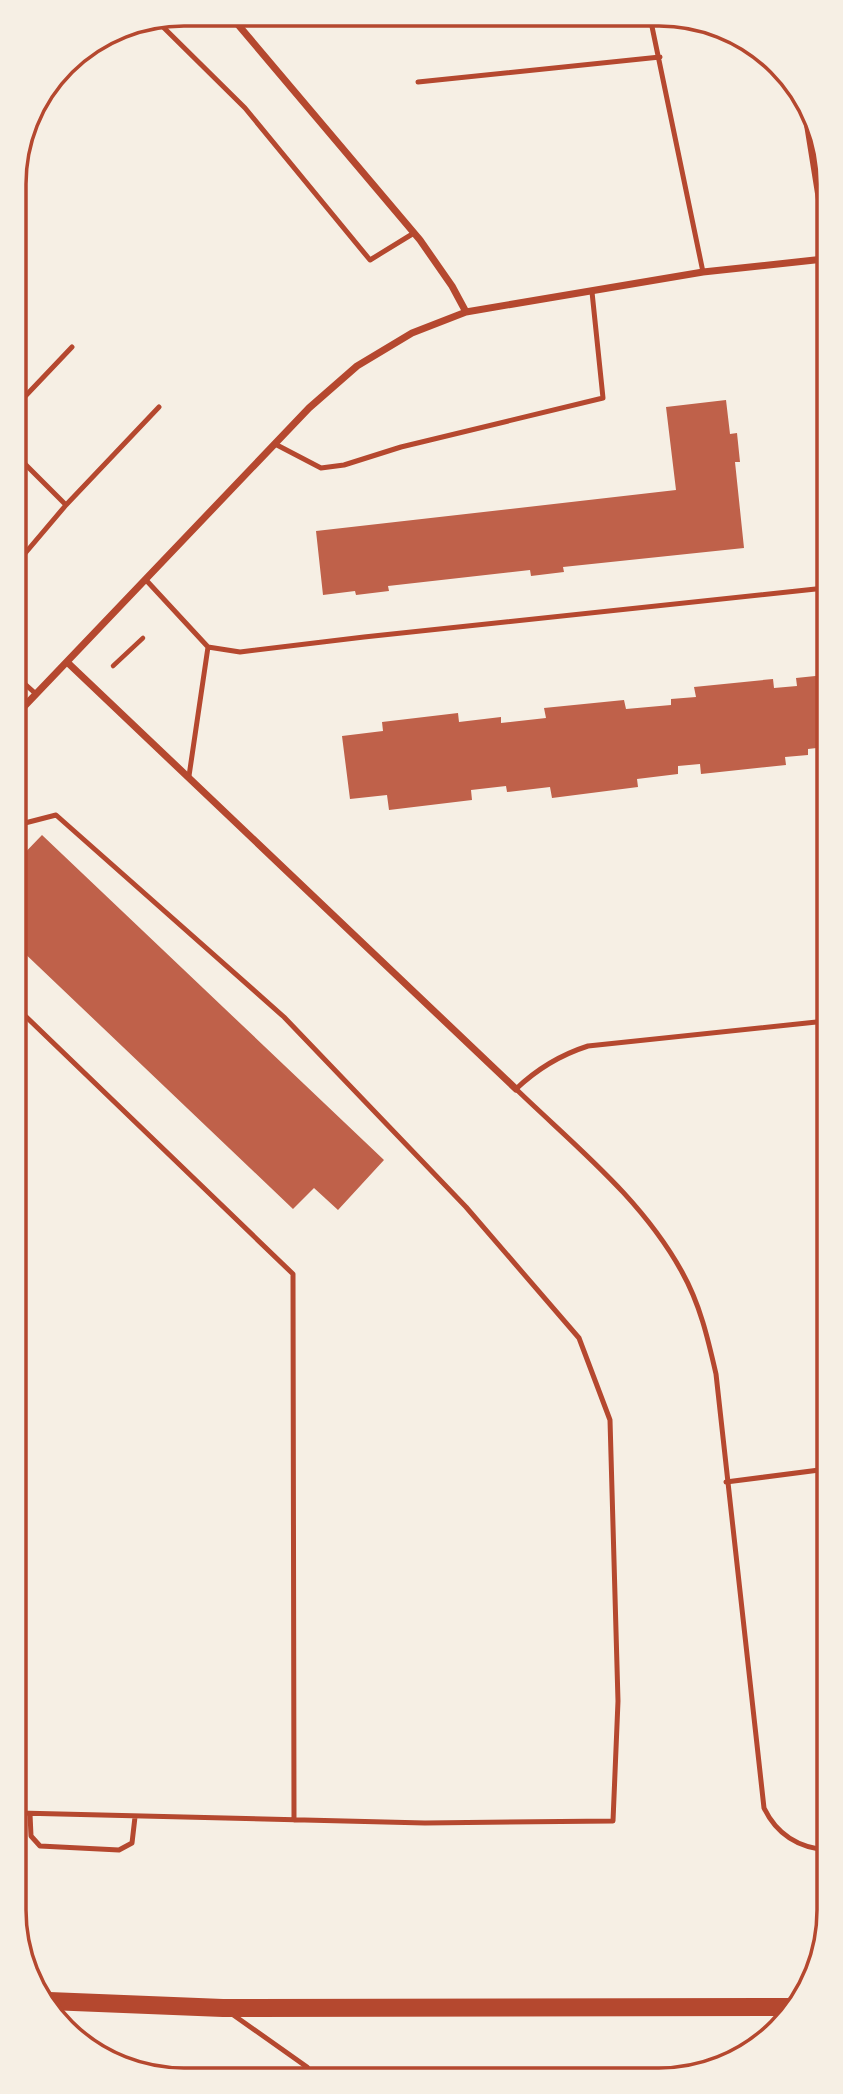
<svg xmlns="http://www.w3.org/2000/svg" width="843" height="2094" viewBox="0 0 843 2094" font-family="Lato,sans-serif">
<style>
.building{fill:#bf614a}
.lines{fill:none;stroke-linecap:round;stroke-linejoin:round}
.path{stroke:#b5482f;stroke-width:4.5}
.service{stroke:#b5482f;stroke-width:5}
.minor{stroke:#b5482f;stroke-width:7}
.primary{stroke:#b5482f;stroke-width:18}
.rim{fill:none;stroke:#b5482f;stroke-width:3.5}
</style>
<rect width="100%" height="100%" fill="#f6efe4"/>
<path class="building" d="M726,400L730,434L737,433L740,462H735L744,548L563,567L564,572L531,576L530,570L388,586L389,591L356,595L355,591L323,595L316,531L676,490L666,407Z
M825,675V747L808,749V755L785,757L786,765L701,774L700,764L678,766V774L637,779L638,787L552,798L550,787L507,792L506,786L471,790L472,800L389,810L387,795L350,799L342,736L383,731L382,722L458,713L459,722L501,717V723L546,718L544,708L624,700L626,709L671,705V699L696,697L694,687L773,679L774,688L797,686L796,678Z
M42,835L384,1160L338,1210L314,1188L293,1209L17,946L16,862Z"/>
<g class="lines">
<path class="path" d="M113,666L143,638"/>
<path class="service" d="M650,17L703,272
M156,20L245,108L370,260L414,233
M418,82L660,57
M804,109L824,234
M15,407L72,347
M275,444L321,468L344,465L401,447L603,398L592,292
M15,454L66,505L159,407
M16,564L66,505
M146,580L208,647L189,776
M208,647L240,652L364,637L825,588
M16,676L36,694
M16,828L25,823L56,815L284,1017L466,1207L579,1338L610,1420L618,1701L613,1821L425,1823L19,1813
M17,1008L293,1274L294,1820
M826,1021L588,1046C560,1055 538,1068 516,1089C575,1146 642,1199 682,1272C700,1304 708,1339 716,1374L764,1808C777,1835 798,1848 828,1850
M726,1482L827,1469
M30,1814L31,1836L40,1846L119,1850L132,1843L135,1817
M232,2014L307,2067L313,2076"/>
<path class="minor" d="M229,14L420,240L452,286L466,312
M67,662L516,1089
M16,715L309,408L357,366L412,333L466,312L703,272L824,259"/>
<path class="primary" d="M49,2001L223,2008L796,2007"/>
</g>
<path d="M0 0H843V2094H0ZM184 26H659A158 158 0 0 1 817 184V1910A158 158 0 0 1 659 2068H184A158 158 0 0 1 26 1910V184A158 158 0 0 1 184 26Z" fill="#f6efe4" fill-rule="evenodd"/>
<path class="rim" d="M184 26H659A158 158 0 0 1 817 184V1910A158 158 0 0 1 659 2068H184A158 158 0 0 1 26 1910V184A158 158 0 0 1 184 26Z"/>
</svg>
